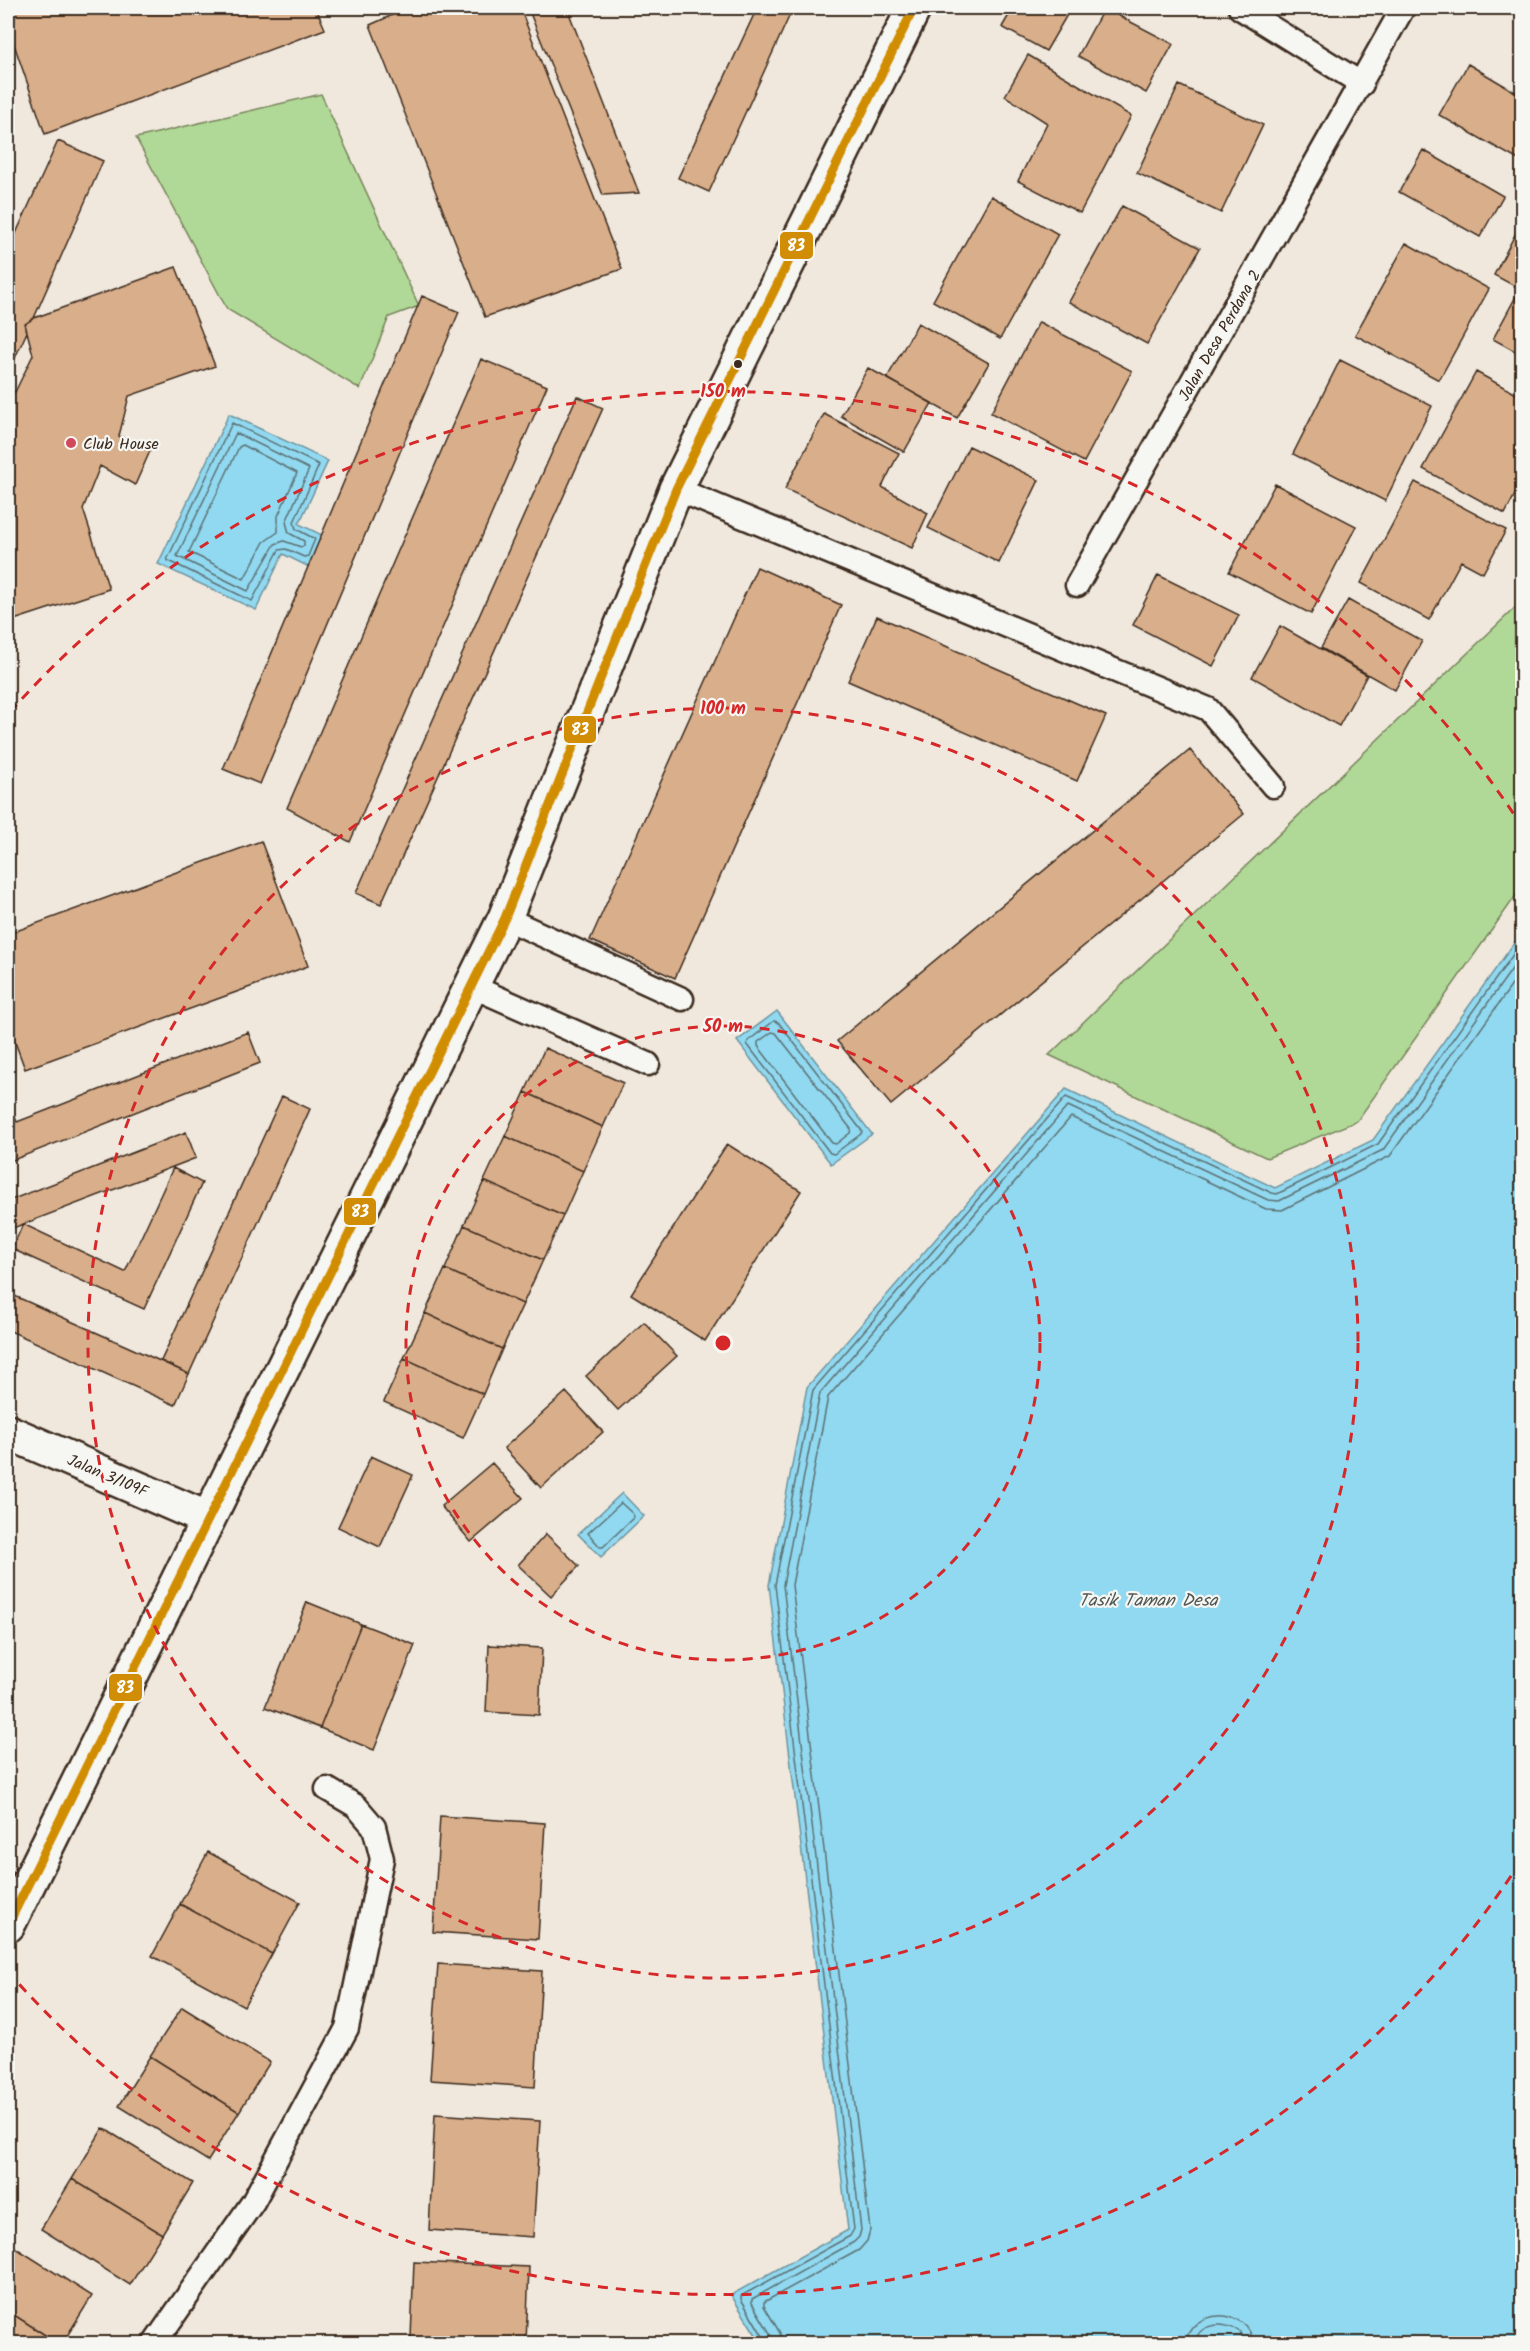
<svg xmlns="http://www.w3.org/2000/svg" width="1530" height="2351" viewBox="0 0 1530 2351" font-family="Kalam,sans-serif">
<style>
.green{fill:#b0d997;stroke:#76825a;stroke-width:1.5}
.water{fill:#90d9f1;stroke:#6e939d;stroke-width:1.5}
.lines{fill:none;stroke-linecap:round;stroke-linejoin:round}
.shore{stroke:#5d7072;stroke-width:1.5}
.building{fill:#d9ae8a;stroke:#3b2a1e;stroke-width:1.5}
.lane-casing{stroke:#3b2a1e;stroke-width:27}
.street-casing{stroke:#3b2a1e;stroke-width:38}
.secondary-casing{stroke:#3b2a1e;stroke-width:38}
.lane{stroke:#f6f6f2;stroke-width:22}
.street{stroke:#f6f6f2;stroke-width:33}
.secondary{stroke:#f6f6f2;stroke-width:33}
.bus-1-casing{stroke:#f6f6f2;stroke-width:14}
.bus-1{stroke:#d18d06;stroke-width:9}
.ring{fill:none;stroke:#d62828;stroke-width:3;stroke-dasharray:10 8}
.bus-dot{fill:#3b2a1e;stroke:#f6f6f2;stroke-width:2}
.poi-dot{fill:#d1495b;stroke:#f6f6f2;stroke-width:2}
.labels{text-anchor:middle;stroke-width:4.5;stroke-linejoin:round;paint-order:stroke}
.street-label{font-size:16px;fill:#3b2a1e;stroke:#f6f6f2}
.poi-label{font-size:16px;fill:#3b2a1e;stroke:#f6f6f2;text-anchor:start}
.water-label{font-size:18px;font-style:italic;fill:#505653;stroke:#f6f6f2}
.centre{fill:#d62828;stroke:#f6f6f2;stroke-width:3}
.ring-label{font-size:18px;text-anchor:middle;font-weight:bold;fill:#d62828;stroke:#f6f6f2;stroke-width:4.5;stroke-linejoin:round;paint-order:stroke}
.line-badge{stroke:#f6f6f2;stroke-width:2}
.badge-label{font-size:16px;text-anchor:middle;font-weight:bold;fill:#fff}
</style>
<rect width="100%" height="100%" fill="#f0e8dd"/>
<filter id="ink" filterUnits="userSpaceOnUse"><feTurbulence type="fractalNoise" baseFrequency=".0167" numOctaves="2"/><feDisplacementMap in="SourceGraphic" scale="12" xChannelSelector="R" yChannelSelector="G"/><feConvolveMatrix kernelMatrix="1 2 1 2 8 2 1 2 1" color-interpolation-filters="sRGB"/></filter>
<g filter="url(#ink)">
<path class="green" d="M321,94L419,306L389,317L360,389L227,309L136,138Z
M1522,601V887L1357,1121L1267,1158L1049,1055Z"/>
<path class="water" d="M229,414L328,461L299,524L324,536L309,567L283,554L256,610L158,564Z
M1522,932V2343L1235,2344L1225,2339L1184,2344L761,2343L731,2295L848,2230L769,1585L807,1387L1066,1089L1275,1188L1373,1140Z
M777,1011L872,1134L831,1164L737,1041Z
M622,1493L644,1516L601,1557L578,1534Z"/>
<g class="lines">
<path class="shore" d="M232,423L319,465L294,522L296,529L315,539L308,556L304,557L286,549L279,550L252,601L167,560Z
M236,433L309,469L286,522L289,533L304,541V546L301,547L284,541L275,544L248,591L177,556Z
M243,445L297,473L278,516V532L264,542L244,579L189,552L239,447Z
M774,1021L778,1022L862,1131L861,1134L834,1154L830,1153L747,1044L748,1041Z
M772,1032L776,1033L851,1129L850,1133L836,1144L832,1143L758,1046V1042Z
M621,1503L633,1514L634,1517L603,1547H600L588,1533Z
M765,2344L764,2338L741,2299V2296L850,2236L854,2229L775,1585L813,1390L1066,1097L1272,1193L1277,1194L1378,1144L1522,942
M773,2344L771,2335L752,2303V2299L854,2242L859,2237L861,2230L783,1585L820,1393L1068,1106L1268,1200L1279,1201L1383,1150L1522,955
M782,2344L780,2333L764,2306V2302L859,2250L867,2241L870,2230L792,1585L828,1397L1071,1117L1266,1209L1282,1210L1390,1156L1522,971
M1186,2344C1188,2307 1251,2306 1253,2344
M1195,2344C1197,2322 1226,2321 1240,2332L1244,2344"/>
</g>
<path class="building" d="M8,8H316L325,29L45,134L8,27Z
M408,8H520L622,269L485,317L370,25Z
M528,8H567L639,193L603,195Z
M757,8H793L709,192L678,178Z
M1013,8H1071L1046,51L1002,27Z
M1104,8L1173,44L1146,93L1078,56Z
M1028,55L1131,116L1080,213L1018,181L1047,123L1005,96Z
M1468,64L1522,96V157L1520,161L1439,115Z
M1179,85L1263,125L1221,213L1137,173Z
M58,141L103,161L34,318L25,324L27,332L8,373V251Z
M1423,150L1503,196L1480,237L1399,192Z
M991,196L1058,234L1000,339L933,301Z
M1122,206L1200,248L1147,344L1069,302Z
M1520,225L1522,227V290L1494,275Z
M1406,243L1489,289L1439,380L1355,335Z
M176,267L215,366L129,396L119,436L150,451L135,485L100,466L83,509L109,589L14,620L8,602V388L15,392L33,355L25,324L34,318Z
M1520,289L1522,290V355L1493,339Z
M422,296L459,312L260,784L223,769Z
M1039,322L1132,371L1084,462L991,413Z
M918,323L989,363L957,418L887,378Z
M481,359L547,386L350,842L287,808Z
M1340,360L1432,406L1385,501L1293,454Z
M868,368L932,403L904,452L841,416Z
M1476,372L1522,397V481L1505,514L1423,469Z
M577,396L603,408L381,904L356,893Z
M824,414L899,453L882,487L928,513L912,548L785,489Z
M969,446L1039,480L999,563L928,528Z
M1415,482L1506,530L1483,573L1461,561L1429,620L1361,583Z
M1275,484L1356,526L1311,614L1229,572Z
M757,567L841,605L675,978L590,940Z
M1158,575L1239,615L1213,666L1133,625Z
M1348,600L1422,641L1395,690L1321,648Z
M877,616L1106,716L1077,781L848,681Z
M1280,626L1367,675L1339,726L1252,677Z
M1190,750L1244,814L891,1105L837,1041Z
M261,841L308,966L25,1069L8,1023V934Z
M248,1032L260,1063L8,1162V1098L17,1122Z
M545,1048L623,1083L603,1127L525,1092Z
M525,1092L603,1127L583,1171L505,1136Z
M282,1096L310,1109L189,1374L161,1361Z
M186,1132L196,1158L8,1230V1201Z
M505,1136L583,1171L563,1216L484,1181Z
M727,1144L801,1191L705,1341L631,1294Z
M173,1168L202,1183L144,1309L12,1249L23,1224L125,1272Z
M484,1181L563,1216L543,1260L464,1225Z
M464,1225L543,1260L523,1304L445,1269Z
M445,1269L523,1304L502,1349L425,1313Z
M8,1293L189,1374L175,1405L8,1330Z
M425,1313L502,1349L483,1394L404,1358Z
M644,1322L677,1356L618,1410L586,1376Z
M404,1358L483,1394L463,1438L384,1402Z
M566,1392L603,1432L541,1488L504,1448Z
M371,1456L413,1475L380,1547L338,1527Z
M492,1463L523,1498L471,1542L441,1506Z
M546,1534L579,1566L551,1596L518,1565Z
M307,1602L361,1624L320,1728L265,1707Z
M361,1624L415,1645L374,1750L320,1728Z
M489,1645L542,1648L539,1715L486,1712Z
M440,1816L545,1823L538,1939L433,1932Z
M208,1852L300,1902L272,1954L180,1904Z
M180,1904L272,1954L244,2006L152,1956Z
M438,1964L542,1971L535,2087L430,2080Z
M182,2007L270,2062L239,2112L150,2056Z
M150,2056L239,2112L208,2161L119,2106Z
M435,2114L540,2121L533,2237L429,2230Z
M103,2128L193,2183L162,2234L72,2179Z
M72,2179L162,2234L130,2285L41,2229Z
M8,2243L92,2296L62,2344H59L8,2311Z
M414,2262L529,2267L526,2343L411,2338Z
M8,2311L59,2344H8Z"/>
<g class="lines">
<g class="lane-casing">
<path id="lane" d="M1240,8L1362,84
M676,489L1208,709L1273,786
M1077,585L1403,8
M505,918L682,999
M471,986L648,1064
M154,2344L253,2202L347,2028L382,1859L374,1827L356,1806L327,1789"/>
</g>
<g class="street-casing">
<path id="street" d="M8,1432L208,1519"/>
</g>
<g class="secondary-casing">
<path id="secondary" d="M8,1925L505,918L676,489L914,8"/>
</g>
<use href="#lane" class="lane"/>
<use href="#street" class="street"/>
<use href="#secondary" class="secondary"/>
<g class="bus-1-casing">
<path id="bus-1" d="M8,1925L505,918L676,489L914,8"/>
</g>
<use href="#bus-1" class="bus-1"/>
</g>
</g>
<g class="ring">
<circle cx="723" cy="1343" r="317"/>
<circle cx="723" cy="1343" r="635"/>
<path d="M1521 1861A952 952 0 0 1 10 1974M10 712A952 952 0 0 1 1521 825"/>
</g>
<circle class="bus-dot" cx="738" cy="364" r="5"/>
<circle class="poi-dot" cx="71" cy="443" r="6"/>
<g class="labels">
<g class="street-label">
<text transform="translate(1219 335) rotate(-60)" y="6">Jalan Desa Perdana 2</text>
<text transform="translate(108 1475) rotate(23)" y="6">Jalan 3/109F</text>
</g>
<g class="poi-label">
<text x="83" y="449">Club House</text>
</g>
<g class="water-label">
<text x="1148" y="1606">Tasik Taman Desa</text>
</g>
</g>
<circle cx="723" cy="1343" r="9" class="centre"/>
<g class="ring-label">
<text x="723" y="397">150 m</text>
<text x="723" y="714">100 m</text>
<text x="723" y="1032">50 m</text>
</g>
<g class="line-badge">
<rect x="779" y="231" width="35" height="29" rx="6" fill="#d18d06"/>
<rect x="563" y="715" width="34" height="29" rx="6" fill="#d18d06"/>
<rect x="343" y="1197" width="34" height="29" rx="6" fill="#d18d06"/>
<rect x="108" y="1673" width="35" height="29" rx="6" fill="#d18d06"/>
</g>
<g class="badge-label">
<text x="796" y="251">83</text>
<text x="580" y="735">83</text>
<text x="360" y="1217">83</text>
<text x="125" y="1693">83</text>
</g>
<rect width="1530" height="2351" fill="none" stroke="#f6f6f2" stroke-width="30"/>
<rect x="15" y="15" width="1500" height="2321" fill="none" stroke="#3b2a1e" stroke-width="2" filter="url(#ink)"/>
</svg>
